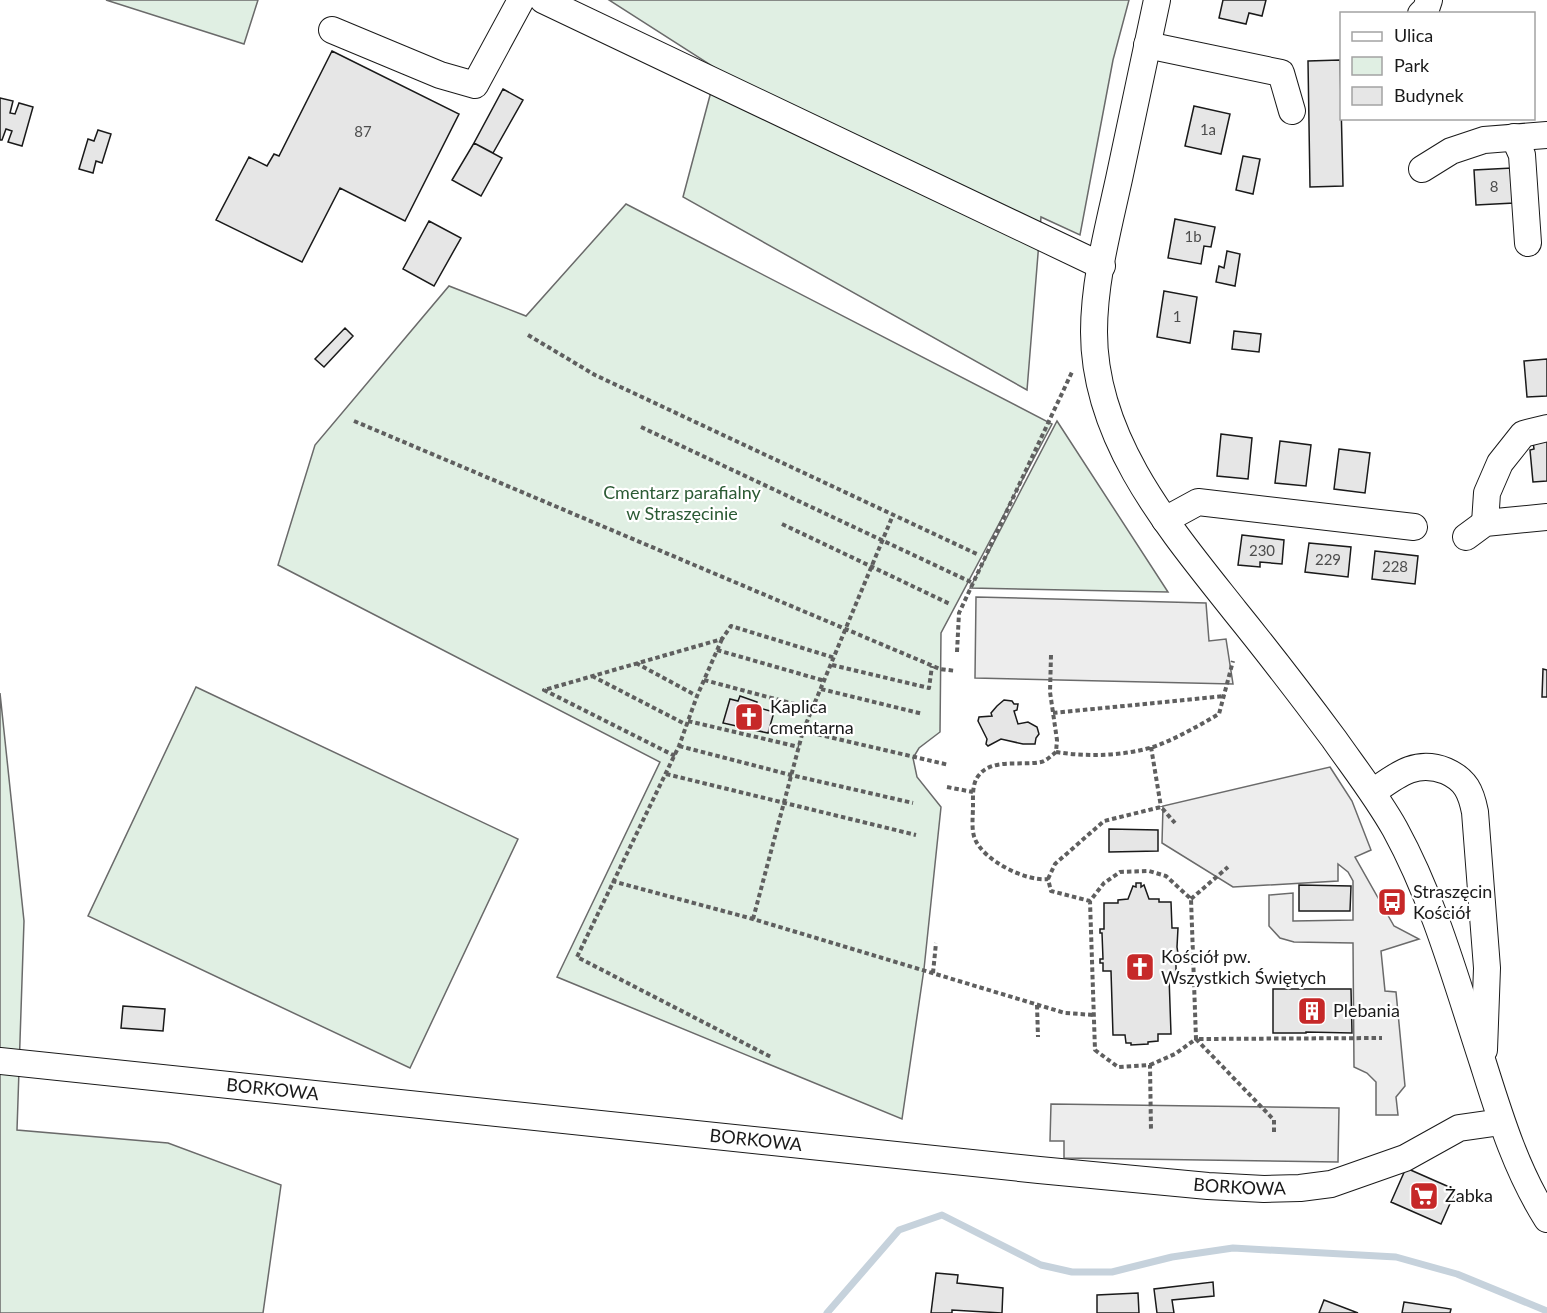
<svg xmlns="http://www.w3.org/2000/svg" width="1547" height="1313" viewBox="0 0 1547 1313" font-family="Lato,sans-serif">
<style>
.green{fill:#e0efe3;stroke:#6a6a6a;stroke-width:1.5}
.parking{fill:#ededed;stroke:#6a6a6a;stroke-width:1.5}
.lines{fill:none;stroke-linecap:round;stroke-linejoin:round}
.stream{stroke:#c6d2dc;stroke-width:7}
.building{fill:#e6e6e6;stroke:#1a1a1a;stroke-width:1.5}
.minor-casing{stroke:#1a1a1a;stroke-width:28}
.path{stroke:#5f5f5f;stroke-width:4;stroke-dasharray:4.5 3;stroke-linecap:butt}
.minor{stroke:#fff;stroke-width:26}
.labels{text-anchor:middle;stroke-width:4.5;stroke-linejoin:round;paint-order:stroke}
.number-label{font-size:15px;fill:#4d4d4d}
.park-label{font-size:18px;fill:#2b5a34;stroke:#fff}
.poi-label{font-size:18px;fill:#1a1a1a;stroke:#fff;text-anchor:start}
.street-label{font-size:18px;fill:#1a1a1a;stroke:#fff}
</style>
<rect width="100%" height="100%" fill="#fff"/>
<path class="green" d="M106,0H258L244,44Z
M609,0H1129L1113,60L1080,235L1041,217L1027,390L683,197L717,69Z
M626,204L1052,424L941,633L940,732L919,748L913,758L917,777L941,807L924,969L902,1119L557,977L660,762L278,565L315,445L449,286L526,316Z
M1057,421L1168,592L970,588Z
M196,687L518,839L410,1068L88,916Z
M0,693L24,921L17,1130L168,1143L281,1185L263,1313H0Z"/>
<path class="parking" d="M976,597L1206,603L1209,641L1226,639L1233,684L975,678Z
M1330,767L1352,801L1371,850L1355,857L1394,926L1419,939L1381,951L1385,991L1396,992L1405,1086L1396,1097L1398,1115H1376V1082L1367,1073L1354,1067L1353,943L1294,942L1280,938L1269,926V895L1293,893V921L1353,920V881L1348,872L1338,864V881L1233,887L1162,843L1163,806Z
M1051,1104L1339,1108L1338,1162L1064,1158V1141H1050Z"/>
<g class="lines">
<path class="stream" d="M827,1313L899,1230L942,1215L1041,1265L1072,1272H1112L1172,1257L1233,1248L1396,1257L1457,1274L1547,1311"/>
</g>
<path class="building" d="M1223,0H1266L1262,16L1249,13L1246,24L1219,18Z
M332,51L459,114L405,221L340,188L302,262L216,220L249,157L267,166L274,154L279,156Z
M1340,60L1343,186L1310,187L1308,61Z
M503,89L523,100L493,153L474,143Z
M0,98L13,101L10,113L15,114L19,103L33,107L22,146L8,142L12,131L6,129L2,140H0Z
M1194,106L1230,114L1221,154L1185,146Z
M98,130L111,134L102,163L96,161L93,173L79,169L88,139L94,141Z
M474,143L502,158L481,196L452,180Z
M1243,156L1260,159L1253,194L1236,190Z
M1512,168L1514,203L1476,205L1474,170Z
M1175,219L1215,227L1211,247L1204,246L1201,264L1168,258Z
M429,221L461,238L434,286L403,269Z
M1227,251L1240,254L1235,286L1216,282L1219,266L1224,268Z
M1164,291L1197,297L1190,343L1157,337Z
M345,328L353,336L324,367L315,359Z
M1234,331L1261,334L1259,352L1232,349Z
M1547,359V396L1527,397L1524,361Z
M1221,434L1252,438L1248,479L1217,476Z
M1280,441L1311,445L1306,486L1275,483Z
M1547,441V481L1533,482L1530,450L1534,449L1533,442Z
M1339,449L1370,453L1365,493L1334,489Z
M1242,535L1284,540L1282,564L1260,562V567L1238,565Z
M1309,543L1351,547L1348,577L1305,572Z
M1375,551L1418,556L1415,584L1372,579Z
M1543,669L1547,670V697H1542Z
M740,696L757,702L756,707L774,712L768,733L723,723L730,699L738,701Z
M1004,700L1012,701L1014,704H1018L1017,710L1014,711L1018,724L1028,722L1037,727L1039,734L1036,738L1035,744H1023L1001,739L988,746L986,744L987,739L978,721L979,717L992,716L991,713L997,706Z
M1109,829L1158,830V851L1109,852Z
M1136,883H1141V887L1144,885L1149,899H1159V902H1171L1172,928H1178L1177,947L1179,961H1176V976H1169L1171,1034H1158V1041L1148,1042V1044L1131,1045V1043H1126L1125,1035H1113L1111,971H1103V963H1100V959H1103L1102,933H1100V929H1104V903H1118V900L1128,899L1133,886L1136,887Z
M1299,885L1351,886L1350,911H1299Z
M1273,989H1351L1352,1033L1306,1032V1033H1273Z
M123,1006L165,1009L163,1031L121,1028Z
M1406,1168L1456,1190L1441,1224L1391,1202Z
M936,1273L958,1275L957,1283L1003,1288L1002,1313L952,1310V1313H931Z
M1213,1282L1214,1296L1172,1300L1174,1313H1157L1154,1289Z
M1138,1293L1139,1313H1097V1295Z
M1324,1300L1358,1313H1319Z
M1404,1302L1451,1309L1450,1313H1402Z"/>
<g class="lines">
<g class="minor-casing">
<g id="minor">
<path d="M543,0L1102,266"/>
<path d="M1157,0C1144,60 1132,119 1119,179C1108,229 1094,281 1094,332C1094,441 1171,530 1235,611C1269,653 1302,696 1334,739C1355,769 1377,797 1395,829C1435,902 1457,984 1483,1063C1500,1117 1516,1170 1547,1219"/>
<path d="M1421,14L1426,9L1429,0"/>
<path d="M332,30L440,75L475,85L521,0"/>
<path d="M1147,45L1281,73L1292,111"/>
<path d="M1514,137L1522,155L1528,243"/>
<path d="M1422,169L1451,151L1484,140L1547,135"/>
<path d="M1165,520L1198,502L1414,527"/>
<path d="M1485,523L1487,493L1500,463L1523,434L1547,428"/>
<path d="M1466,537L1485,523L1547,517"/>
<path d="M1373,792C1397,775 1416,759 1446,771C1466,780 1471,792 1475,812L1487,968L1484,1050"/>
<path id="s1" d="M0,1061L1039,1170L1208,1186L1264,1189L1300,1188L1331,1184L1405,1158L1459,1128L1501,1122"/>
</g>
</g>
<path class="path" d="M528,335L595,375L979,555
M354,421L940,669L956,671
M641,427L973,583
M782,524L950,604
M722,639L697,696L679,746L577,957L771,1057
M717,650L825,681
M957,652L959,613L1072,372
M1051,655L1050,692L1057,740L1056,752C1051,756 1046,761 1041,762C1022,766 992,758 979,775C972,783 973,796 973,806C973,816 971,830 975,839C983,860 1026,882 1048,879L1051,891L1090,901
M636,663L697,696
M832,665L929,688L932,666
M592,676L687,725
M704,680L813,709
M821,689L923,714
M1053,713L1225,696
M688,721L799,747
M803,731L949,765
M679,746L791,775L913,803
M1151,747L1161,807
M1056,752C1087,757 1123,756 1153,747C1176,739 1198,726 1219,714L1233,661
M675,756L544,690L722,639L731,626L835,658
M666,774L916,835
M947,787L973,792
M1048,879L1055,864L1104,821L1161,807L1175,823
M612,881L753,919L1065,1013L1094,1015
M1191,899L1228,867
M753,919L803,731L893,515
M933,973L936,943
M1037,1005L1038,1037
M1150,1065L1175,1054L1196,1039L1191,899L1166,876L1149,871L1120,872L1104,883L1090,901L1095,1050L1118,1067L1150,1065L1151,1131
M1274,1132V1120L1196,1039L1382,1038"/>
<use href="#minor" class="minor"/>
</g>
<defs>
<g id="church-square" transform="scale(1.5)"><rect x="-9" y="-9" width="18" height="18" rx="4" fill="#c62828" stroke="#fff"/><path d="M-1.2-6h2.4v3.5h3.3v2.4h-3.3V6h-2.4V-.1h-3.3v-2.4h3.3Z" fill="#fff"/></g>
<g id="bus-square" transform="scale(1.5)"><rect x="-9" y="-9" width="18" height="18" rx="4" fill="#c62828" stroke="#fff"/><path d="M-5-6H5V4H4V6H2V4H-2V6H-4V4H-5ZM-3.5-4V0h7V-4ZM-3.5 1.2v1.5H-2V1.2ZM2 1.2v1.5H3.5V1.2Z" fill="#fff"/></g>
<g id="building-square" transform="scale(1.5)"><rect x="-9" y="-9" width="18" height="18" rx="4" fill="#c62828" stroke="#fff"/><path d="M-4-6H4V6H1V3H-1V6H-4ZM-2.5-4.3h1.7v1.8h-1.7ZM.8-4.3h1.7v1.8H.8ZM-2.5-1h1.7V.8h-1.7ZM.8-1h1.7V.8H.8Z" fill="#fff"/></g>
<g id="supermarket-square" transform="scale(1.5)"><rect x="-9" y="-9" width="18" height="18" rx="4" fill="#c62828" stroke="#fff"/><path d="M-6-5.5h2.5l.6 2H6L4.5 2H-2.5L-4.4-4H-6ZM-1.5 3.2a1.3 1.3 0 1 0 .1 0ZM3 3.2a1.3 1.3 0 1 0 .1 0Z" fill="#fff"/></g>
</defs>
<g fill-rule="evenodd">
<use href="#church-square" x="749" y="717"/>
<use href="#bus-square" x="1392" y="902"/>
<use href="#church-square" x="1140" y="967"/>
<use href="#building-square" x="1312" y="1011"/>
<use href="#supermarket-square" x="1424" y="1196"/>
</g>
<g class="labels">
<g class="number-label">
<text x="1208" y="135">1a</text>
<text x="363" y="137">87</text>
<text x="1494" y="192">8</text>
<text x="1193" y="242">1b</text>
<text x="1177" y="322">1</text>
<text x="1262" y="556">230</text>
<text x="1328" y="565">229</text>
<text x="1395" y="572">228</text>
</g>
<g class="park-label">
<text x="682" y="499">Cmentarz parafialny<tspan x="682" dy="21">w Straszęcinie</tspan></text>
</g>
<g class="poi-label">
<text x="770" y="713">Kaplica<tspan x="770" dy="21">cmentarna</tspan></text>
<text x="1413" y="898">Straszęcin<tspan x="1413" dy="21">Kościół</tspan></text>
<text x="1161" y="963">Kościół pw.<tspan x="1161" dy="21">Wszystkich Świętych</tspan></text>
<text x="1333" y="1017">Plebania</text>
<text x="1445" y="1202">Żabka</text>
</g>
<g class="street-label">
<text dy="6" stroke="none"><textPath href="#s1" startOffset="274">BORKOWA</textPath></text>
<text dy="6" stroke="none"><textPath href="#s1" startOffset="760">BORKOWA</textPath></text>
<text dy="6" stroke="none"><textPath href="#s1" startOffset="1246">BORKOWA</textPath></text>
</g>
</g>
<rect x="1340" y="12" width="195" height="108" fill="#ffffff" stroke="#a3a3a3" stroke-width="1.5"/>
<rect x="1352" y="32" width="30" height="9" fill="#ffffff" stroke="#a3a3a3" stroke-width="1.5"/>
<text x="1394" y="42" font-size="18" fill="#1a1a1a">Ulica</text>
<rect x="1352" y="57" width="30" height="18" fill="#e0efe3" stroke="#a3a3a3" stroke-width="1.5"/>
<text x="1394" y="72" font-size="18" fill="#1a1a1a">Park</text>
<rect x="1352" y="87" width="30" height="18" fill="#e6e6e6" stroke="#a3a3a3" stroke-width="1.5"/>
<text x="1394" y="102" font-size="18" fill="#1a1a1a">Budynek</text>
</svg>
